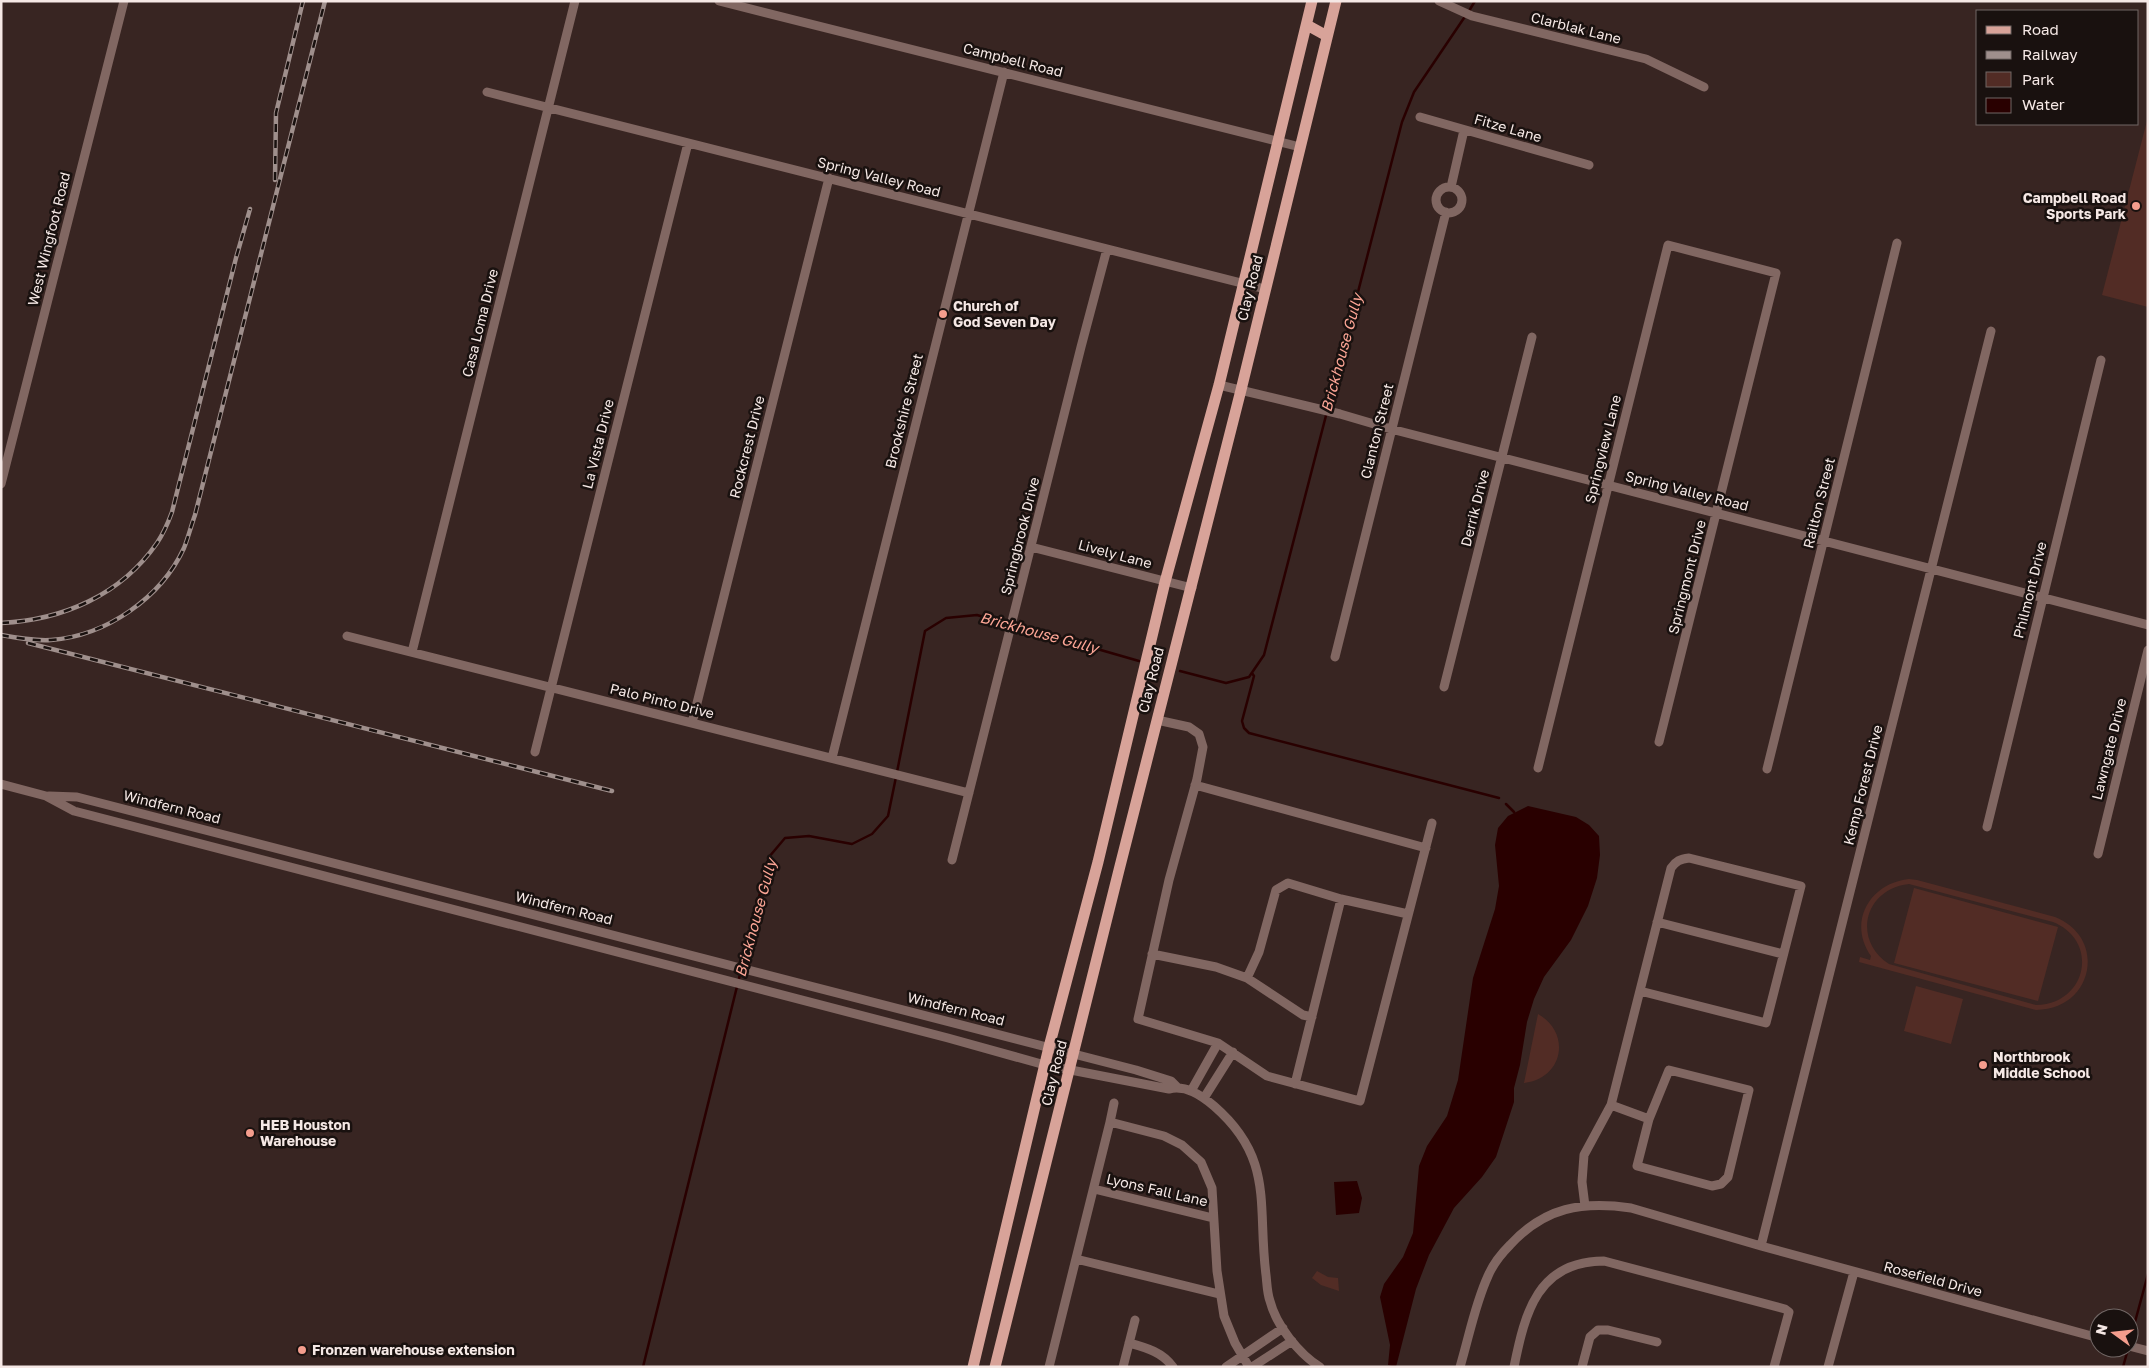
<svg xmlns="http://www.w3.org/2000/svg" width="2149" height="1368" viewBox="0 0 2149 1368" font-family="'Golos Text',sans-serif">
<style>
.green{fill:#522c25;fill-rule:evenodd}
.water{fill:#290000}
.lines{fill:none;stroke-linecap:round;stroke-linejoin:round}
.stream{stroke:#290000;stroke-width:2.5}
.minor{stroke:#816762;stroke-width:9}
.major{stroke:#d8a399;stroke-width:11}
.rail-casing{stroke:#9f8f8c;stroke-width:4.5}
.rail{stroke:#19110f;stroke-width:2.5;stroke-dasharray:8;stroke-linecap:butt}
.poi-dot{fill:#f49d8d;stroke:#19110f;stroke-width:2}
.labels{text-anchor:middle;stroke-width:5;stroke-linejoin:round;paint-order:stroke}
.street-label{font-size:14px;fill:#f5e8e5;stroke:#19110f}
.poi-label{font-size:14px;font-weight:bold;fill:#f5e8e5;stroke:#19110f;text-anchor:start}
.water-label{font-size:15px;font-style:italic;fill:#fda696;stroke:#19110f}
</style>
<rect width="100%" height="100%" fill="#382522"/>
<path class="green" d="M2148,117V307L2102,295Z
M1909,879L1917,880L2055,917C2108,938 2093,1010 2036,1010L1859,962L1860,957L1870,960L1871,956C1847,922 1870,883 1909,879ZM1909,884L2053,922C2100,941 2087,1004 2036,1005L1889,964C1852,940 1864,889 1909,884Z
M1914,888L2058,927L2038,1001L1894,963Z
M1916,986L1963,999L1951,1044L1904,1031Z
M1538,1014C1572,1033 1563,1079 1524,1083Z
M1317,1271L1328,1277L1338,1278L1339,1291L1321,1285L1312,1278Z"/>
<path class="water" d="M1528,806L1576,817L1589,825L1599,836L1600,855L1597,878L1588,906L1571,940L1544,977L1534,999L1527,1022L1520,1065L1514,1088V1102L1496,1157L1482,1177L1454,1208L1429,1255L1416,1289L1396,1367L1388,1365L1390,1345L1380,1297L1384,1284L1403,1257L1413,1233L1419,1166L1427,1146L1447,1116L1458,1080L1473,978L1495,909L1499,886L1495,845L1498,828L1508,816Z
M1357,1181L1362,1198L1359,1213L1336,1215L1334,1182Z"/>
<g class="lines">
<path class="stream" d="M1469,11L1475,1
M1014,625L1139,661
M1180,671L1226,683L1249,677L1264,655L1402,122L1414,92L1466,15
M1252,673L1254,676L1242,721L1244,728L1249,733L1499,798
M897,772L925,631L946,618L977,615L1008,624
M1506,804L1514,812
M2129,1344L2148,1274
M643,1367L769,857L785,838L809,836L852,844L872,834L888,816L896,777
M2123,1367L2128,1349"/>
<path class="minor" d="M719,1L1300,147
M1439,1L1472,16L1646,59L1704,87
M487,92L1265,289
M1420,117L1589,165
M1451,187L1464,130
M1436 200a13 13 0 1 1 26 0a13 13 0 1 1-26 0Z
M1219,385L1340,414L1391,429L2148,625
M1,484L124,1
M1031,547L1192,588
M347,636L969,793
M412,652L575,1
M1335,657L1446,212
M1444,687L1532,337
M1157,720L1189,727L1199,734L1203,747L1197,779L1169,880L1138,1019L1218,1043L1267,1076L1360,1101L1432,823
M692,723L829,178
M535,752L688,143
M832,758L1004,72
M1538,768L1668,245L1776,273L1659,742
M1767,769L1897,243
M1,784L46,796L74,811L948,1038L1045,1065L1169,1089C1186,1085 1201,1095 1214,1106C1275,1159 1257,1205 1266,1275C1267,1283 1267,1293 1270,1301C1276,1325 1299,1354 1320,1367
M1195,785L1426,848
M49,796L77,797L1136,1070L1171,1081L1177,1087
M1987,827L2101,360
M2098,854L2148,650
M952,860L1081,347L1107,249
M1657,922L1783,954
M1152,954L1216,967L1247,978L1303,1015L1312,1017
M1247,978L1259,952L1276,890L1288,883L1341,899L1408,914
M1295,1084L1341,899
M1191,1091L1218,1043
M1204,1098L1233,1052
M1114,1103L1110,1122L1164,1136L1182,1145L1201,1162L1212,1188L1217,1271L1224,1316L1235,1343L1249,1367
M1611,1105L1649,1119L1669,1070L1749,1090L1728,1177L1721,1184L1712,1186L1637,1166L1649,1119
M1094,1189L1213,1218
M1585,1206L1582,1182L1584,1155L1611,1105L1671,868C1676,861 1680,859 1689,858L1801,886L1766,1023L1640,991
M1761,1246L1991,331
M1076,1259L1219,1294
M1129,1343C1147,1348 1162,1352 1173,1367
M2129,1346L2148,1351
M1049,1367L1110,1122
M1123,1367L1135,1320
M1226,1367L1283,1328
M1252,1367L1292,1341
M1460,1367C1469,1337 1475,1304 1488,1276C1493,1264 1501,1254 1510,1245C1545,1207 1582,1201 1631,1208L1761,1246L2099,1338
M1514,1367C1525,1312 1538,1261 1604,1261L1785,1309L1789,1312L1774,1367
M1582,1367L1590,1337L1598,1330H1608L1657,1342
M1828,1367L1854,1272"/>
<path class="major" d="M1307,25L1327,36
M973,1367L1049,1047L1098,862L1165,582L1219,385L1312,1
M995,1367L1119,870L1241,390L1336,1"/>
<g class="rail-casing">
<path id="rail" d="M275,180L276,113L303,1
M1,623C63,620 121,595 157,543C163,534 168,523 172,512L236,258L250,209
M1,635C17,638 35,641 51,640C106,636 161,598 184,548C188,538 191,526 195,515L325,1
M28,643L612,791"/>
</g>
<use href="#rail" class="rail"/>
</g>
<g class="poi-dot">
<circle cx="2136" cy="206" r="5"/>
<circle cx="943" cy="314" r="5"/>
<circle cx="1983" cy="1065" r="5"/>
<circle cx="250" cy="1133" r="5"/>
<circle cx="302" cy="1350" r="5"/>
</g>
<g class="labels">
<g class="street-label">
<text transform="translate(1576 28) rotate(14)" y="5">Clarblak Lane</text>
<text transform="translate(1013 60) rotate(14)" y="5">Campbell Road</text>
<text transform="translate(1508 128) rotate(16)" y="5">Fitze Lane</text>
<text transform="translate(879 177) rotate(14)" y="5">Spring Valley Road</text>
<text transform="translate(49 239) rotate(-76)" y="5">West Wingfoot Road</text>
<text transform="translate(1250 288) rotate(-76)" y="5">Clay Road</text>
<text transform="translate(480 323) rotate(-76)" y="5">Casa Loma Drive</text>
<text transform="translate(904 411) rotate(-76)" y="5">Brookshire Street</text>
<text transform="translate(1377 431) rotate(-76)" y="5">Clanton Street</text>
<text transform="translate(598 444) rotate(-76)" y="5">La Vista Drive</text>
<text transform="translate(747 447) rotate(-76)" y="5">Rockcrest Drive</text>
<text transform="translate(1603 449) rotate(-76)" y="5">Springview Lane</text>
<text transform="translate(1687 491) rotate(14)" y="5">Spring Valley Road</text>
<text transform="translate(1819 503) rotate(-76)" y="5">Railton Street</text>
<text transform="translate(1475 508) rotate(-76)" y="5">Derrik Drive</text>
<text transform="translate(1020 536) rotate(-76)" y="5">Springbrook Drive</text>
<text transform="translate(1115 554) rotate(15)" y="5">Lively Lane</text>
<text transform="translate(1687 577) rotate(-76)" y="5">Springmont Drive</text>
<text transform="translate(2030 590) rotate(-76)" y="5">Philmont Drive</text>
<text transform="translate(1151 680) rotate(-76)" y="5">Clay Road</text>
<text transform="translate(662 701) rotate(14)" y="5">Palo Pinto Drive</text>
<text transform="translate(2109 749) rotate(-76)" y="5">Lawngate Drive</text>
<text transform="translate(1863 785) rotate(-76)" y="5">Kemp Forest Drive</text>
<text transform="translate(172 807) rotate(14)" y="5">Windfern Road</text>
<text transform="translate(564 908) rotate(14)" y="5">Windfern Road</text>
<text transform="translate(956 1009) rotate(14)" y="5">Windfern Road</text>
<text transform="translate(1054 1073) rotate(-76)" y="5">Clay Road</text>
<text transform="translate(1157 1190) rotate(13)" y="5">Lyons Fall Lane</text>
<text transform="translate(1933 1279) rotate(15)" y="5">Rosefield Drive</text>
</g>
<g class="poi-label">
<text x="2126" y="203" text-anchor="end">Campbell Road<tspan x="2126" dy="16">Sports Park</tspan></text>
<text x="953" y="311">Church of<tspan x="953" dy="16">God Seven Day</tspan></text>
<text x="1993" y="1062">Northbrook<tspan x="1993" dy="16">Middle School</tspan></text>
<text x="260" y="1130">HEB Houston<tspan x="260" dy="16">Warehouse</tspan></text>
<text x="312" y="1355">Fronzen warehouse extension</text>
</g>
<g class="water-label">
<text transform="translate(1342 353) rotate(-75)" y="5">Brickhouse Gully</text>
<text transform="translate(1039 633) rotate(15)" y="5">Brickhouse Gully</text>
<text transform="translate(756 918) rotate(-75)" y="5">Brickhouse Gully</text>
</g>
</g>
<rect width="2149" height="1368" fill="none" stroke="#f5e8e5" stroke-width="5"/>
<rect x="1976" y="10" width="162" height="115" fill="#19110f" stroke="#716765"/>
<rect x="1986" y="26" width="25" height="8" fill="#d8a399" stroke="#716765"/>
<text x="2022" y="35" font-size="15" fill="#f5e8e5">Road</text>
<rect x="1986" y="51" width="25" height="8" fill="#9f8f8c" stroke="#716765"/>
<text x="2022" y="60" font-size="15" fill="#f5e8e5">Railway</text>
<rect x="1986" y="72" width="25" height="15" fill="#522c25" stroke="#716765"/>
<text x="2022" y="85" font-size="15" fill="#f5e8e5">Park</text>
<rect x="1986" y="98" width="25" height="15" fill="#290000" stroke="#716765"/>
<text x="2022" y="110" font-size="15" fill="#f5e8e5">Water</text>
<g transform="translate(2114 1333) rotate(285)"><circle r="24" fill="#19110f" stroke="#716765"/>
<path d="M0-4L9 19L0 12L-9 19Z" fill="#f49d8d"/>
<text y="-8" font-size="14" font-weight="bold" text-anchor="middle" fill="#f5e8e5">N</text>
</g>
</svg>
